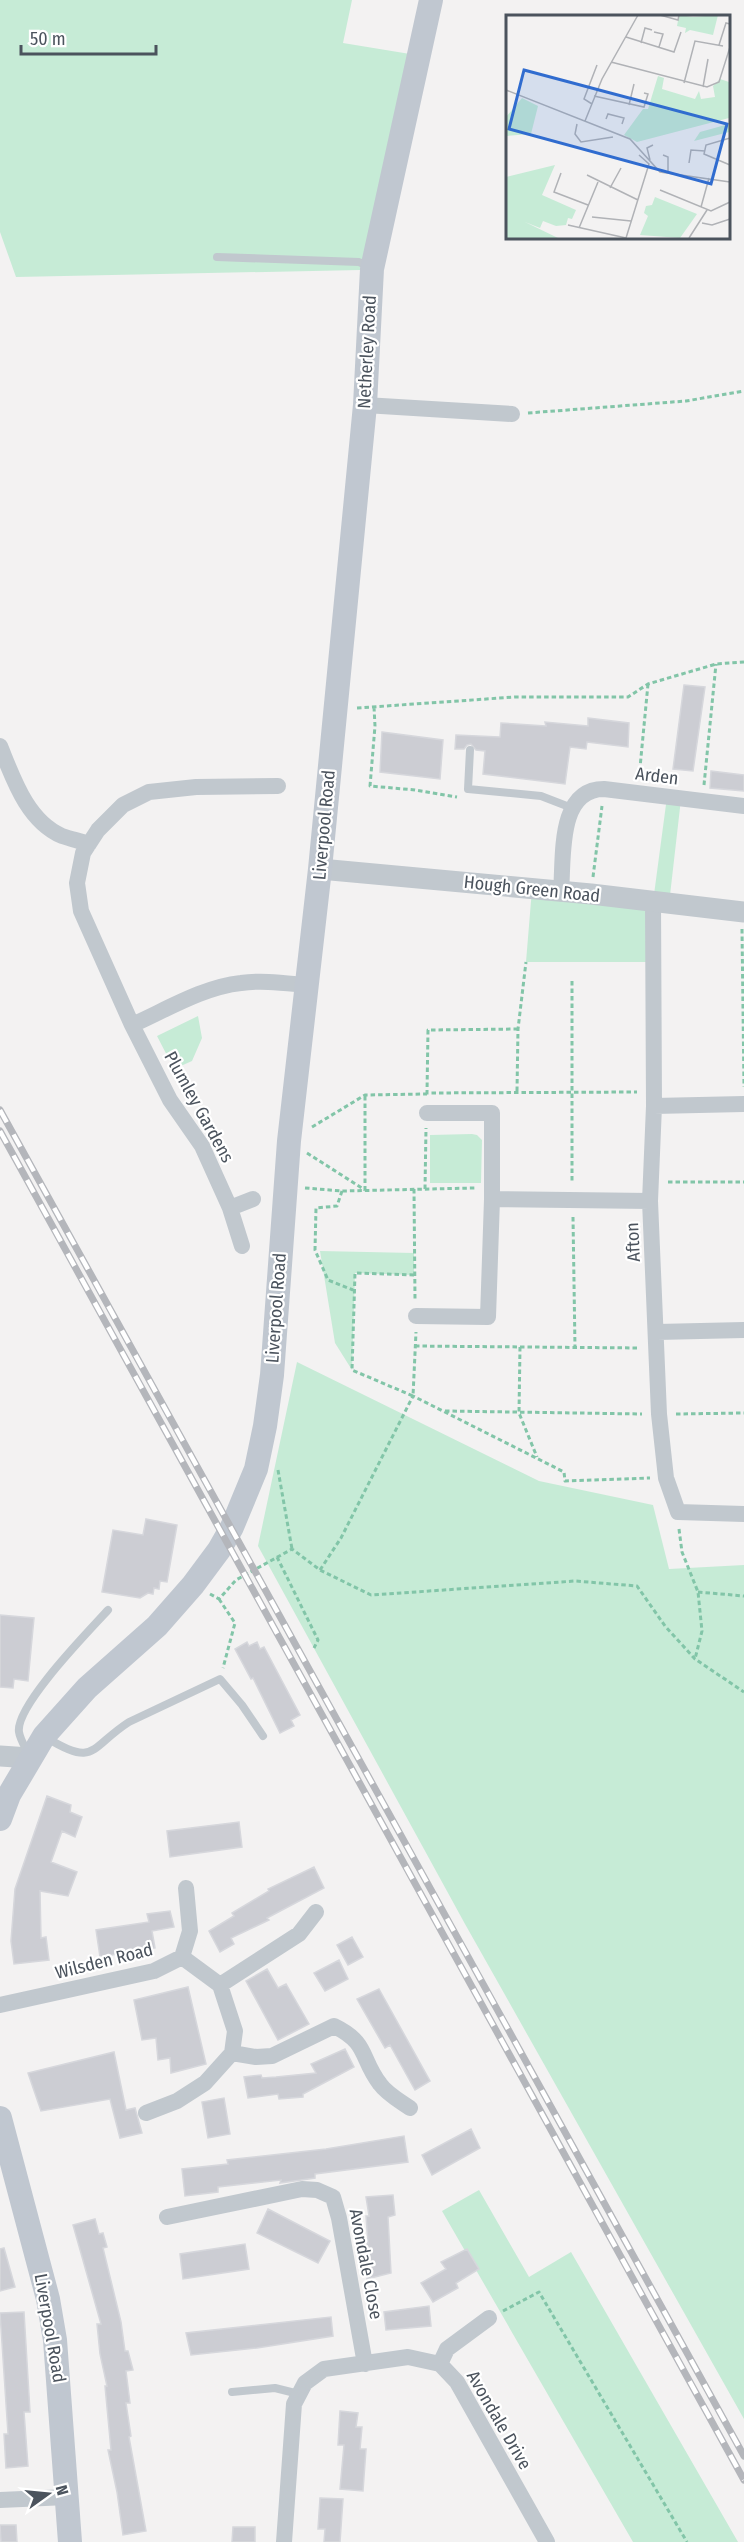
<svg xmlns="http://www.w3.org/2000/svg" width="744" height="2542" viewBox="0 0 744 2542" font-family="'Fira Sans Condensed',sans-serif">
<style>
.green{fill:#c6ebd6}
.building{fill:#cccdd3;stroke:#d6d7dc;stroke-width:1.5}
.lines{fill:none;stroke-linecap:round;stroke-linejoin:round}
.path{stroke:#82c5a8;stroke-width:3;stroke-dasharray:4.5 3;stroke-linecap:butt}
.service{stroke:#c1c8ce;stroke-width:8}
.minor{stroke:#c1c8ce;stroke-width:16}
.tertiary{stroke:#c1c8ce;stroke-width:21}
.secondary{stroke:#c0c7d0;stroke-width:24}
.rail-casing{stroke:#b4b6bb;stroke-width:7}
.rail{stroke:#fff;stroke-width:4.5;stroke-dasharray:14;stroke-linecap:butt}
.labels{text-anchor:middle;stroke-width:4.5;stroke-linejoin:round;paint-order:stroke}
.street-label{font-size:18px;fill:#4b535d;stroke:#fff}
.inset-road{fill:none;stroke:#b0b2b6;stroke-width:1.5}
.view{fill:#306ccf;fill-opacity:0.15;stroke:#306ccf;stroke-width:3}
.inset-edge{fill:none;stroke:#4b535d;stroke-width:3}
</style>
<rect width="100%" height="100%" fill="#f3f2f2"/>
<path class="green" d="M0,0H352L343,43L410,54L383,185L360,270L16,277L0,232Z
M667,797L681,799L669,904L653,902V962H526L532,889L653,902Z
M198,1016L202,1038L192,1061L174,1069L157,1036Z
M472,1134L477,1135L482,1140L481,1183H430V1135Z
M320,1251L414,1253V1275L355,1273L352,1370L335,1343Z
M297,1362L539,1481L653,1505L669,1569L744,1565V2419L465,1924L258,1546Z
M479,2190L529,2277L571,2252L738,2542H633L442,2211Z"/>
<path class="building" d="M684,685L705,687L693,771L673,769Z
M588,718L629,723L628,747L587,742L586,749L570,747L565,784L483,774L485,751L476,750L471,744L467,745L464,749H455L456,735L500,737L501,723L546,726L545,722L588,726Z
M382,732L443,740L440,779L380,772Z
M711,771L744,775V791L710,788Z
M146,1519L177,1525L167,1582L160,1581L159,1589L154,1588L153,1594L148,1593L140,1598L102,1592L113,1530L143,1535Z
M0,1615L34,1618L28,1681L14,1679L13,1688L0,1687Z
M247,1642L249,1646L257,1642L260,1649L264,1647L300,1715L291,1720L294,1726L280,1733L253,1678L251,1679L235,1649Z
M47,1796L71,1805L70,1812L82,1817L75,1837L62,1831L51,1862L77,1872L68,1896L40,1891L41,1938L46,1937L49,1960L14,1964L11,1941L15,1889Z
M239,1822L242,1847L170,1857L167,1831Z
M314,1867L324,1888L267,1918L269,1920L231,1938L234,1944L220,1952L209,1931L234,1916L232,1913L269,1891L268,1889Z
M170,1911L174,1927L152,1931L155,1948L100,1957L96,1930L149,1922L147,1914Z
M352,1937L363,1957L348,1965L337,1945Z
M339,1960L348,1979L325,1991L314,1973Z
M267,1969L278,1988L286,1984L309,2024L278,2040L246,1981Z
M188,1987L206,2064L171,2073L170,2058L158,2060L156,2038L142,2040L134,2000Z
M379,1989L430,2081L415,2090L390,2045L385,2048L357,1999Z
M345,2049L354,2067L303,2094V2097L279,2099L278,2094L248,2098L244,2077L261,2075L262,2078L276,2077L316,2073L311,2064Z
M114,2052L126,2110L135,2108L142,2133L120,2138L110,2099L41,2111L28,2073Z
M224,2098L230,2134L208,2138L202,2102Z
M471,2129L480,2148L432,2175L422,2155Z
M404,2136L408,2162L315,2174V2178L280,2183L281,2180L218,2187V2192L185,2196L182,2169L228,2164L227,2160L326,2149Z
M393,2195L395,2215L388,2217L391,2273L367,2279L364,2243H368L366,2216H369L366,2197Z
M268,2209L330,2241L318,2263L257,2233Z
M95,2219L99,2234L103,2233L107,2247L103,2248L121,2322L125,2351H128L133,2370L126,2371L130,2403H126L131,2436L129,2437L146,2531L123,2535L117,2492L108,2450H111L105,2386H107L100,2354L97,2324H101L73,2225Z
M245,2244L249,2269L183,2279L180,2254Z
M4,2248L15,2287L0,2291V2249Z
M467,2249L479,2269L456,2283L458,2288L433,2302L421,2283L446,2269L441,2262Z
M429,2306L431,2326L386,2330L384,2312Z
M24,2312L30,2412H24L28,2466L6,2468L4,2434H8L0,2313Z
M331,2317L333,2336L257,2348L191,2355L186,2333Z
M340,2411L358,2413L356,2427H362L360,2449H366L363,2491L340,2489L344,2445H338Z
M320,2498L343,2499L340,2542H324L325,2529H318Z
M0,2525H16L17,2542H1Z
M233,2527H255V2542H232Z"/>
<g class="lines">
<path class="path" d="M528,413L686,401L744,391
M374,707L375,726L370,786L415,790L457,797
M357,708L515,697H628L648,684L716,664L744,662
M639,778L648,684
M704,785L716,664
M593,877L602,806
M742,929L744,1087
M572,981V1183
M518,1029L428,1030L427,1093L637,1092
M517,1091L518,1029L526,962
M365,1096V1190
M312,1127L365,1095L427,1094
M307,1153L365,1190
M668,1182H744
M305,1188L342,1191L475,1188
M414,1189L415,1299
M425,1189L426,1128
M342,1191L337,1206L316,1208L315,1250L328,1280L353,1290
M573,1217L575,1348
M414,1275L355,1273L352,1370L413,1396L416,1332
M415,1346L639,1348
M520,1347L519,1413L537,1457
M445,1411L642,1414
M676,1414L744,1413
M278,1470L292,1549
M679,1529L682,1552L698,1592L702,1631L695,1659
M277,1557L318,1640L314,1648
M320,1570L341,1538L413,1396L564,1472L565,1481L650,1478
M698,1592L744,1596
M210,1594L219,1599L236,1580L292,1549L320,1570L371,1595L575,1581L637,1586L665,1626L695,1659L744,1692
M219,1599L235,1623L223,1668
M503,2311L539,2292L687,2542"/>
<path class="service" d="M217,257L359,262L369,267
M470,750L468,789L541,796L572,808
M47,1738C96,1768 90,1747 129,1722L220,1679L242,1705L263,1736
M28,1753C25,1747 20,1739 19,1732C15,1706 89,1631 108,1610
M232,2392L275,2388L299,2394"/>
<path class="minor" d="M365,405L512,414
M0,746C13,778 27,821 62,836C71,839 80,841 89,844
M561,891C564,858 557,789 604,789L744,806
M653,902L654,1106L650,1201L659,1414L666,1478L678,1512L744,1514
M132,1025C166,1010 203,987 241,983C262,980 284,983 306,985
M654,1106L744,1104
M492,1199L650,1201
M230,1208L253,1199
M242,1246L230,1208L202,1146L170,1100L132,1025L81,911L77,883L83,853L98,830L123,805L149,792L196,787L278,786
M416,1316L488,1317L492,1199V1113H427
M657,1332L744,1330
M220,1985L299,1934L316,1912
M0,2005L154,1971L182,1957L190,1931L186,1888
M232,2053L256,2057L272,2056L334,2026C369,2043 360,2058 380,2084C387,2094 400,2101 410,2108
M146,2113L177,2101L205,2083L232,2053L235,2031L220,1985L182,1957
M167,2217L302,2189L317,2190L333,2197L339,2218L365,2364
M440,2364L447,2349L489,2318
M0,2500L67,2497
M284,2542L294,2404L305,2383L324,2369L408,2357L440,2364L457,2382L547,2542"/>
<path class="tertiary" d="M320,869L591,894L744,912
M0,1756L30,1758"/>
<path class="secondary" d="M0,1819L9,1795L44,1736L87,1688L157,1626L193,1585L219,1550L232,1527L256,1469L265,1426L272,1375L289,1141L320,869L365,405L372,269L431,0
M0,2118L48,2299L55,2340L70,2542"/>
<g class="rail-casing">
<path id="rail" d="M0,1110L744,2456
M0,1131L744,2480"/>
</g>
<use href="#rail" class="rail"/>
</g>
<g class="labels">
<g class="street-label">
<text transform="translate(367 352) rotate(-87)" y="6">Netherley Road</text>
<text transform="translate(657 776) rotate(7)" y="6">Arden</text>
<text transform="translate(324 825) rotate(-85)" y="6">Liverpool Road</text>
<text transform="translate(532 889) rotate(6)" y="6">Hough Green Road</text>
<text transform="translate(199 1107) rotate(61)" y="6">Plumley Gardens</text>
<text transform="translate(633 1242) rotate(-93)" y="6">Afton</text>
<text transform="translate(276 1308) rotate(-86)" y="6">Liverpool Road</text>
<text transform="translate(104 1961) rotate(-14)" y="6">Wilsden Road</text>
<text transform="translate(366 2264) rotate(79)" y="6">Avondale Close</text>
<text transform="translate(50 2328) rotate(80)" y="6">Liverpool Road</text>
<text transform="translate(499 2420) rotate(60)" y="6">Avondale Drive</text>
</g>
</g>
<g transform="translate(506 15)">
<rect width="224" height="224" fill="#f3f2f2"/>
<path d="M173,0L187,2L212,0L207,20L184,15L179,18L180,13L171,11ZM152,61L158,63L156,74L189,84L193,76L195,84L209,82L207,71L214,64L223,67V103L131,127L118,120L137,94H142ZM16,83L32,91L25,119L0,121V102ZM223,109V117L188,126L194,117ZM49,150L36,180L70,195L66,204L62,203L60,210L50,211L37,206L34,213L19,207L52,223H0V162ZM149,182L191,199L174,223L134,220L142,201L138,198L140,191L146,190Z" fill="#c6ebd6"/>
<path class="inset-road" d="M154,0L172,5L173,0M148,17L157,19L153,32M120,22L168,37L175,17M135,28L139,13L146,15M213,30L220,8L224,9M105,47L201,72L213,67L224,32M178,68L189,26L217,31M197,72L202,44M0,75L124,124L154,157L224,167M88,81L138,92L142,79L138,78M86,89L78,84L91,50M123,90L128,69M100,104L102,99L118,103L116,109M79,106L96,64L132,0M71,109L69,119L75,127L107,122M224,123L200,130L198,139L224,150M157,140L162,142V159M144,145L141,133L147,130M183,148L185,135L199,136M55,158L48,177L82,190M81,160L132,185M104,173L115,153M154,175L205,196L224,187M195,192L203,163M86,202L125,206M196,208L206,210L224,204M62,210L120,223M73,213L92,167M120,223L143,149L133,140M183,223L201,195"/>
<path class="view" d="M18,55L221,109L205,169L3,114Z"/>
<rect width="224" height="224" class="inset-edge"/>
</g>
<g transform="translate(48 2494) rotate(75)" stroke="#ffffff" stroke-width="4.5" paint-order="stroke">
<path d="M0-4.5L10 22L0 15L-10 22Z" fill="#4b535d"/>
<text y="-9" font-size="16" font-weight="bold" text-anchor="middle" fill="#4b535d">N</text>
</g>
<path d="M21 45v9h135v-9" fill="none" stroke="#4b535d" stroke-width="3"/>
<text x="30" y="45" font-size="18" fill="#4b535d" stroke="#ffffff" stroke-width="4.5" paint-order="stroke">50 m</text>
</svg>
